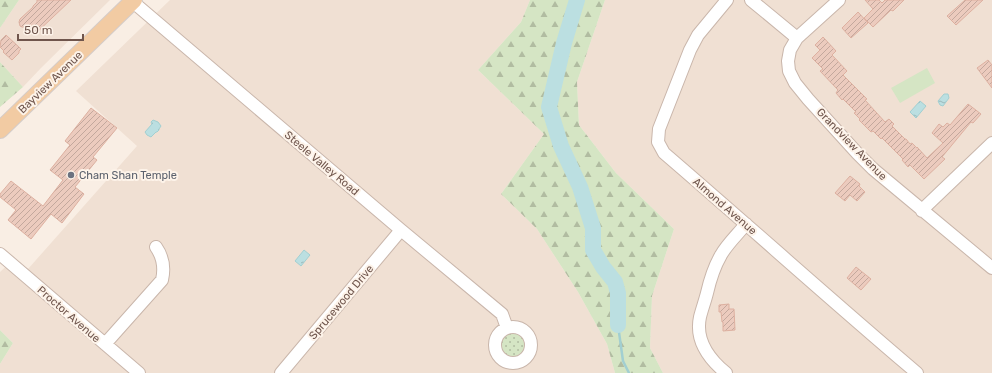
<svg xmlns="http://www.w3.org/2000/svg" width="992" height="373" viewBox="0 0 992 373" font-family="Rubik,sans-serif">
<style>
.residential{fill:#f0e0d3}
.grass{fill:url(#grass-dots)}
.forest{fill:url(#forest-firs)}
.green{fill:#d5e5c4}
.water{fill:url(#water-ripples);stroke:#a2cfd1}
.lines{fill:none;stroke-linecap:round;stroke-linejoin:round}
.stream{stroke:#a2cfd1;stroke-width:2.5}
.river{stroke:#bbdfe1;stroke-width:16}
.building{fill:url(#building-hatch);stroke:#ddb0a0}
.minor-casing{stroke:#c9b6ab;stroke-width:14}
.major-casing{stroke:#d4ccc9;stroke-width:18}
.minor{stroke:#fff;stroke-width:12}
.major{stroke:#f2cba3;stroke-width:16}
.worship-dot{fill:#6b7280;stroke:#fdf3e9;stroke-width:1.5}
.labels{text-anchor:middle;stroke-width:4;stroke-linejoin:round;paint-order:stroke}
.street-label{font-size:11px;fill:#6f554c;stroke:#fdf3e9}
.worship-label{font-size:11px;fill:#5b616d;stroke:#fdf3e9;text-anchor:start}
</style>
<defs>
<pattern id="grass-dots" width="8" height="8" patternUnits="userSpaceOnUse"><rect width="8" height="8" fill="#d5e5c4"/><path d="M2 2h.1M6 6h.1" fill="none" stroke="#b1bca1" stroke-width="1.8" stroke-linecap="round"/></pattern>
<pattern id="forest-firs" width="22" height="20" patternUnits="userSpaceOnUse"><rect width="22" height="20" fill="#d5e5c4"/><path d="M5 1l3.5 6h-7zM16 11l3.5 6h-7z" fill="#b1bca1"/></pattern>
<pattern id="water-ripples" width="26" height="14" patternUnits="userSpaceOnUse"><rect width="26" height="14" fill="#bbdfe1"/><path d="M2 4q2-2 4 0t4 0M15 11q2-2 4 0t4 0" fill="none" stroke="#9cb8b9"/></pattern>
<pattern id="building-hatch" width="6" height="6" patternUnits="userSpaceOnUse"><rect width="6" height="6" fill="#eccbbe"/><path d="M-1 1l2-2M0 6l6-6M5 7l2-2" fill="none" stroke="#c3a89d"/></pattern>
</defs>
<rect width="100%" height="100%" fill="#f9eee4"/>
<path class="residential" d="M19,0H110L41,68L23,87L0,62V28Z
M170,0H530L521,22L478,70L544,134L501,194L537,229L578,292L607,344L615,373H0V364L13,343L0,330V272L14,259L28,269L137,146L76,91Z
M605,0H992V373H663L650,348L652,296L674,229L616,173L579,125L577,82Z"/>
<path class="grass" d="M499 345a13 13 0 1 1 26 0a13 13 0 1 1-26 0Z"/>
<path class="forest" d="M0,0H19L0,28Z
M530,0H605L577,82L579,125L616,173L674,229L652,296L650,348L663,373H615L607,344L578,292L537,229L501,194L544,134L478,70L521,22Z
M0,62L23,87L0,107Z
M0,330L13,343L0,364Z"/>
<path class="green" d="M927,68L935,83L900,103L891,88Z"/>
<path class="water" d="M944,94H948L949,98L943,106L940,105L938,101Z
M920,101L926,106L916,118L910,112Z
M153,120L158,122L161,126L159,129V130L157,132H156L151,137L147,135L145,132L152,124L151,122Z
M304,250L310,255L301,266L295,261Z"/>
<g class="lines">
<path class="stream" d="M618,325L623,361L629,373"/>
<path class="river" d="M577,0L564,43L549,107L561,146L580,187L593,228V250L603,267L615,282L618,293V325"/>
</g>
<path class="building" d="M37,0H71L34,35L27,27H22L20,26L19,22L20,19L33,7V6L37,2Z
M865,0H879L882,3L885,0H904L893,11L891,10L873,27L864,18L873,9Z
M965,0H983L956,25L947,16Z
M858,12L868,23L851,38L842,28Z
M6,35L21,49L19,51V53L12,60L3,52L4,51L0,47L1,40Z
M823,37L836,51L832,55L847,71L843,75L867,99L865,100L885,122L889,119L894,124L892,126L905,139H906L910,144L912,143L917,148V147L927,158L943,143L932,133L939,124L943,127L947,123L950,125L968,104L981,114L973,123L971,122L942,157L945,159L924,179L910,165L908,167L902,160L903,159L882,138L881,139L873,131L871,132L859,120L860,119L854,113L856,112L843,99L842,100L836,93L838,90L820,71L823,69L812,58L820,50L815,45Z
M988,60L992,65V88L977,68Z
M91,108L117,128L93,157L97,160L75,187L84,194L62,223L51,214L31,239L8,220L16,210L0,197V194L11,181L43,206L63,180L50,170L70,145L65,141Z
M850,176L860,184L859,186L865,192L857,201L850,195L845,201L835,193Z
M856,267L871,279L861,290L847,278Z
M729,304V309H734L735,330L723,331V322H722L721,312H719V305Z"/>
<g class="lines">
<g class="minor-casing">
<path id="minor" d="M727,0L698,35L690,50L659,129L658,142L664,153C749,226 832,301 917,373
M751,0L797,38
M839,0L797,38L790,50L788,61L789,71L795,83L808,99L857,153L873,169L992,268
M133,2L401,230L502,314L507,328
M922,211L923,209L992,143
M0,254L139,373
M495 345a18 18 0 1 1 36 0a18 18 0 1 1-36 0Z
M105,344L162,280C165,267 163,257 156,247
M281,373L401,230
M726,373C709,359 695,340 700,317C702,309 705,301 707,293C710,280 714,267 721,255C727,244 738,234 746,224"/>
</g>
<g class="major-casing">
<path id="major" d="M0,130L134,0"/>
</g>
<use href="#minor" class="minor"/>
<use href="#major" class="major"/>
</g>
<circle class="worship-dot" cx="71" cy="175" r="4"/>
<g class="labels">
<g class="street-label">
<text transform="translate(50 82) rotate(-44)" y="4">Bayview Avenue</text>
<text transform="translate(852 144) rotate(46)" y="4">Grandview Avenue</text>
<text transform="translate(322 163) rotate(40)" y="4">Steele Valley Road</text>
<text transform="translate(725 206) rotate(41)" y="4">Almond Avenue</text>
<text transform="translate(341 302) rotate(-50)" y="4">Sprucewood Drive</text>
<text transform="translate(69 314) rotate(41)" y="4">Proctor Avenue</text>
</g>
<g class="worship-label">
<text x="79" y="179">Cham Shan Temple</text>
</g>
</g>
<path d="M18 34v6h65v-6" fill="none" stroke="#6f554c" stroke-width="2"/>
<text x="24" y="34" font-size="12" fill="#6f554c" stroke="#fdf3e9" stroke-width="3" paint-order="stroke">50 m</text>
</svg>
